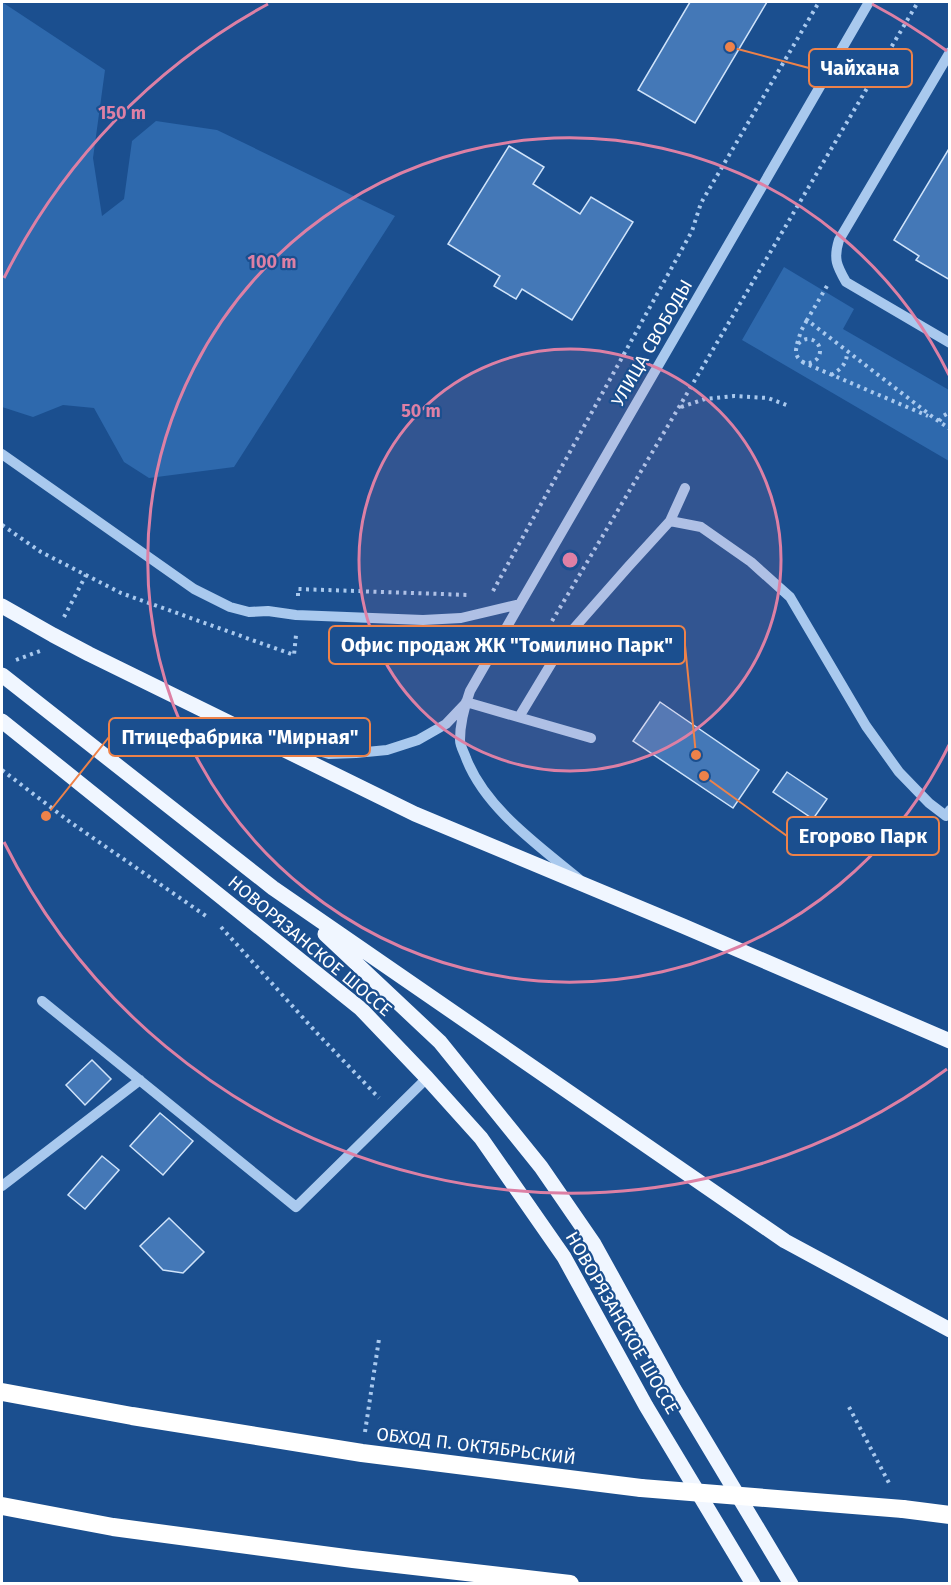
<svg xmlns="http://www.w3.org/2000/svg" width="951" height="1585" viewBox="0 0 951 1585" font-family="'Fira Sans',sans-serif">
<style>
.green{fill:#2e69ad}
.building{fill:#4478b7;stroke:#cfe3fa;stroke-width:1.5}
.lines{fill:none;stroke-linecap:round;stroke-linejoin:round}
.path{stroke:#a9c9ee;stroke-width:4;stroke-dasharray:3 4.5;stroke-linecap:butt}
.minor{stroke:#a9c9ee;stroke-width:10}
.major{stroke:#f0f6ff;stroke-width:15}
.highway{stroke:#fff;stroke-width:18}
.highway-bridge{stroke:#fff;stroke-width:18}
.ring{fill:none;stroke:#dd80a5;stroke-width:3}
.labels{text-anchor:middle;stroke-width:4.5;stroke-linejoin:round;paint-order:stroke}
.street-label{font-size:18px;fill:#fff;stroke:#1b4f8f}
.centre{fill:#dd80a5;stroke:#1b4f8f;stroke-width:3}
.ring-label{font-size:18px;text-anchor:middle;font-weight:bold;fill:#dd80a5;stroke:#1b4f8f;stroke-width:4.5;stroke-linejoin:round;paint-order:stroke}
.leader{fill:none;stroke:#ee8249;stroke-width:2}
.callout-dot{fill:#ee8249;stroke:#1b4f8f;stroke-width:2}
.callout{fill:#1b4f8f;stroke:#ee8249;stroke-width:2}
.callout-label{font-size:20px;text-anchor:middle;font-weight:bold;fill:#fff}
</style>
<rect width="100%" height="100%" fill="#1b4f8f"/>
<path class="green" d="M2,2L105,70L93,158L102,216L124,199L132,141L156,121L217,130L395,216L234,467L149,478L124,462L94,408L63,405L33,417L2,407Z
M784,267L854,309L843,329L949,390V461L742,340Z"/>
<path class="building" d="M690,2H767L695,123L638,90Z
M509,146L544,167L533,184L580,214L591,197L633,222L572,320L522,289L516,299L494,286L500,276L448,244Z
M950,147V280L916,260L919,256L894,240Z
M660,702L759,770L733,808L633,741Z
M787,772L827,799L813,819L773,792Z
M92,1060L111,1079L85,1105L66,1085Z
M160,1113L193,1141L163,1175L130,1146Z
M102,1156L119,1170L85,1209L68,1195Z
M169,1218L204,1252L183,1273L163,1270L140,1246Z"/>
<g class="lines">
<path class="path" d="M827,286L807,320L934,418L950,429
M796 351a12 12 0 1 1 24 0a12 12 0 1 1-24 0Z
M797,344L801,331L807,320
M802,362L928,416
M831,375C841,369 847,364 847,352
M681,407L705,399L734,396L768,398L789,406
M939,421L943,416L950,412
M2,525L41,552L121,593L294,655L296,635H299
M493,591L692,231L701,203L819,2
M298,596V589L469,595
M64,617L86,575
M552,621C675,415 796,208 918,2
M16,660L40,651
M2,770L70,822L206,916
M221,927L315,1031L379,1098
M849,1407L890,1485
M365,1432L379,1339"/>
<path class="minor" d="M950,52L839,240C833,259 837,266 846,282L950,343
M2,454L194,589L230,607L249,612L268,611L296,615L423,620L461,618L520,604
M670,521L701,527L751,562L790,597L866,726L899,772L929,803L946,816L950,810
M466,702L591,738
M519,717L569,634L628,567L670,521L685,488
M268,736L329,754L356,753L387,750L418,740L446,724L466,703
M579,879C538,845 485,808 466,758C464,752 460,746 460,740C460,724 465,705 470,691L520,604L869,2
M42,1001L296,1207L427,1078
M2,1186L140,1080"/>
<path class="major" d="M2,606L53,635L89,654L415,814L683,926L950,1041
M2,675L273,888L785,1241L950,1330
M2,721L361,1009L427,1078L481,1138L564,1257L646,1406L753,1584
M325,934L440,1042L541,1167L594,1244L674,1389L791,1584"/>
<path class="highway" d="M2,1392L132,1416L362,1453L641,1488
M2,1506L113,1527L353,1559L570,1584
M903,1509L950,1515"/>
<path class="highway-bridge" d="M641,1488L903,1509"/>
</g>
<circle cx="570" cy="560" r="211" fill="#dd80a5" fill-opacity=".12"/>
<g class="ring">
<circle cx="570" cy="560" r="211"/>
<path d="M949 745A422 422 0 1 1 949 375"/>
<path d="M947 1069A633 633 0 0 1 4 842M4 278A633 633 0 0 1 268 4M872 4A633 633 0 0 1 947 51"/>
</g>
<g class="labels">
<g class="street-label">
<text transform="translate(652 343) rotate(-60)" y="6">УЛИЦА СВОБОДЫ</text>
<text transform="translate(310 946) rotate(40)" y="6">НОВОРЯЗАНСКОЕ ШОССЕ</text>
<text transform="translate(622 1323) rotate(60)" y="6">НОВОРЯЗАНСКОЕ ШОССЕ</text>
<text transform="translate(476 1446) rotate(7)" y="6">ОБХОД П. ОКТЯБРЬСКИЙ</text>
</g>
</g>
<circle cx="570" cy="560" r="9" class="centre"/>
<g class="ring-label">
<text x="122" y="119">150 m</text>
<text x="272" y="268">100 m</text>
<text x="421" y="417">50 m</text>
</g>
<path class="leader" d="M730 47L809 68M696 755L685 645M46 816L109 737M704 776L787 836"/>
<g class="callout-dot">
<circle cx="730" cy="47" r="6"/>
<circle cx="696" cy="755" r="6"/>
<circle cx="46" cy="816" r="6"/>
<circle cx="704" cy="776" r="6"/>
</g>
<g class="callout">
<rect x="809" y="49" width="103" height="38" rx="6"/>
<rect x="329" y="626" width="356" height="38" rx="6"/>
<rect x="109" y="718" width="261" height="38" rx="6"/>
<rect x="787" y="817" width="152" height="38" rx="6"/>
</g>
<g class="callout-label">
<text x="860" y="75">Чайхана</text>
<text x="507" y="652">Офис продаж ЖК "Томилино Парк"</text>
<text x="240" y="744">Птицефабрика "Мирная"</text>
<text x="863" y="843">Егорово Парк</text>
</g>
<rect width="951" height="1585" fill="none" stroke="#ffffff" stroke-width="6"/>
</svg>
